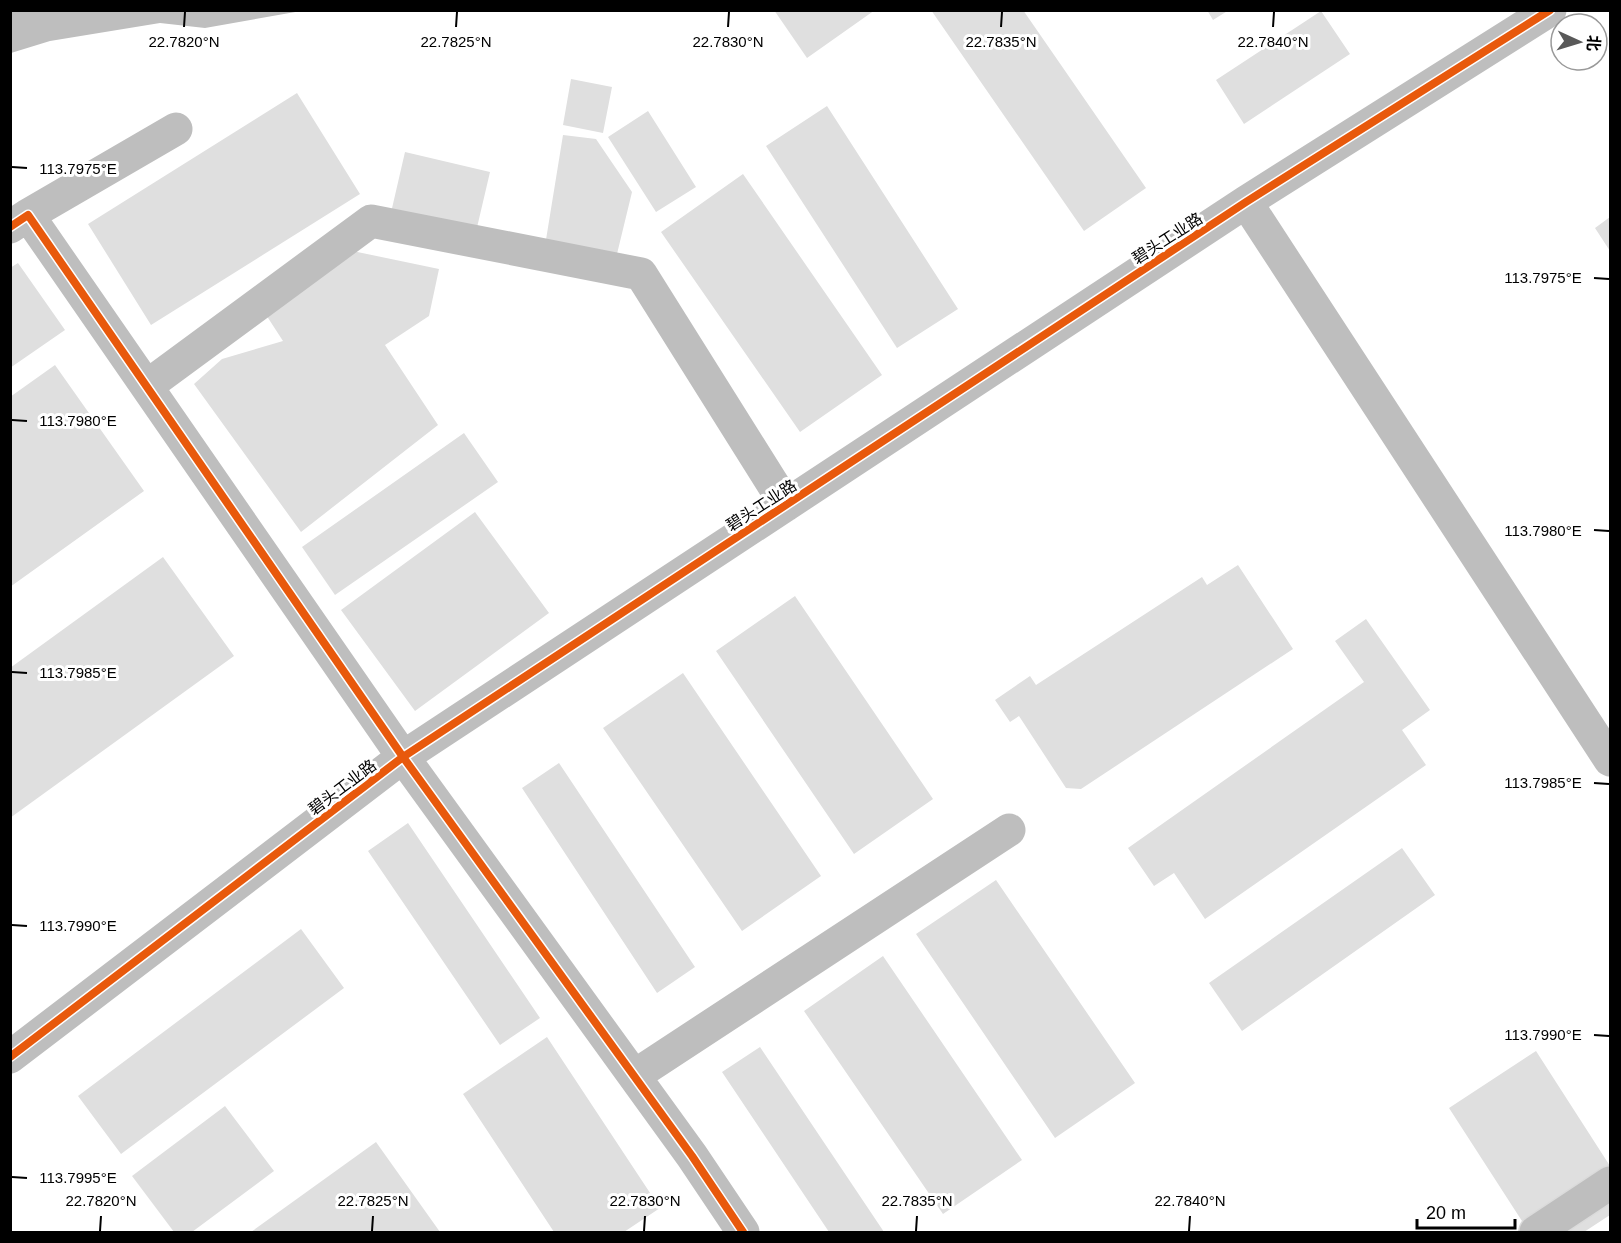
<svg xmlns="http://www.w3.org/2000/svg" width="1621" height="1243" viewBox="0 0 1621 1243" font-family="Helvetica,'Noto Sans SC',sans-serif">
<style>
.water{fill:#bebebe}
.building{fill:#dfdfdf}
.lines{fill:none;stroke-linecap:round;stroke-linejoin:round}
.major-casing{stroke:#dbdbdb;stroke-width:36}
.minor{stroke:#bebebe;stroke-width:33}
.major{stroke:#bebebe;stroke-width:33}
.cycleway-casing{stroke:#fff;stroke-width:11}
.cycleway{stroke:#e8590c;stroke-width:8}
.ticks{fill:none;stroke:#000;stroke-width:2}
.labels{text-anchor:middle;stroke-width:6;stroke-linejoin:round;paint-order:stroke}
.street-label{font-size:16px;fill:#000;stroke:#fff}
.ticks-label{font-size:15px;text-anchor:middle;fill:#000;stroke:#fff;stroke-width:6;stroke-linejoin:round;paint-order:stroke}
</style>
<rect width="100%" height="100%" fill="#fff"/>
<path class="water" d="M10,11L11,10L301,11L205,28L160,23L50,41L11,53Z"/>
<path class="building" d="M774,10H875L807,58Z
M931,10H1023L1146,188L1084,231Z
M1207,10H1229L1213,20Z
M1321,11L1350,54L1244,124L1216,80Z
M571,79L612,87L603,133L563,125Z
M297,93L360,194L151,325L88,224Z
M827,106L958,309L897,348L766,146Z
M648,111L696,187L656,212L608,137Z
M563,135L596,139L632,192L616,258L544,252Z
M405,152L490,172L475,236L390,217Z
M743,174L882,375L800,432L661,232Z
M1610,217V251L1595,228Z
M343,249L439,269L429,316L385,345L438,425L301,532L194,384L222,359L283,341L259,304Z
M18,263L65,330L10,368V268Z
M55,365L144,491L10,587V397Z
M464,433L498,482L335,595L302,547Z
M475,512L549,613L415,711L341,610Z
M163,557L234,656L10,818V668Z
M1238,565L1293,649L1081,789L1066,788L1019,716L1010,722L995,700L1030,676L1036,685L1202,577L1207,585Z
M795,596L933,799L854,854L716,651Z
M1366,619L1430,710L1402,730L1426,765L1205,919L1174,873L1154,886L1128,848L1364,682L1335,641Z
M683,673L821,876L742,931L603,728Z
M559,763L695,967L657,993L522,788Z
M408,823L540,1018L500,1045L368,851Z
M1402,848L1435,895L1242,1031L1209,983Z
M996,880L1135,1083L1055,1138L916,934Z
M301,929L344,988L121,1154L78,1096Z
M883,956L1022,1160L943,1214L804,1011Z
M547,1037L660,1208L624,1232H554L463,1094Z
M760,1047L884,1232H829L722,1072Z
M1536,1051L1610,1166V1215L1584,1232H1529L1449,1108Z
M225,1106L274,1171L192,1232H174L132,1176Z
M376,1142L440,1232H251Z"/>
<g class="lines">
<g class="major-casing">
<path id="major" d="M1536,1232L1610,1183"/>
</g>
<path class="minor" d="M1246,202L1610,760
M28,215L176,129
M10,227L28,215L403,757L692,1156L743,1232
M147,386L371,221L641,274L786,505
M10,1057L403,757L1246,202L1550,10
M634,1076L1009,830"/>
<use href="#major" class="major"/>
<g class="cycleway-casing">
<path id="cycleway" d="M10,227L28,215L403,757L692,1156L743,1232
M10,1057L403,757L1246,202L1550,10"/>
</g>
<use href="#cycleway" class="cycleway"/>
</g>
<path class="ticks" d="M184,27L185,12M456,27L457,12M728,27L729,12M1001,27L1002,12M1273,27L1274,12M12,167L27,168M1594,278L1609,279M12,420L27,421M1594,530L1609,531M12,672L27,673M1594,783L1609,784M12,925L27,926M1594,1035L1609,1036M12,1177L27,1178M100,1231L101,1216M372,1231L373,1216M644,1231L645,1216M916,1231L917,1216M1189,1231L1190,1216"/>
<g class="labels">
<g class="street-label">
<text transform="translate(1167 238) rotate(-33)" y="6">碧头工业路</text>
<text transform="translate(761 505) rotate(-33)" y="6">碧头工业路</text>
<text transform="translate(342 787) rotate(-37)" y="6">碧头工业路</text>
</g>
</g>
<g class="ticks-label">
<text x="184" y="47">22.7820°N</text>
<text x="456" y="47">22.7825°N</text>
<text x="728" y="47">22.7830°N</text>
<text x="1001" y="47">22.7835°N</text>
<text x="1273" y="47">22.7840°N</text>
<text x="78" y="174">113.7975°E</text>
<text x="1543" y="283">113.7975°E</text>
<text x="78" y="426">113.7980°E</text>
<text x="1543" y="536">113.7980°E</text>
<text x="78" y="678">113.7985°E</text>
<text x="1543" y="788">113.7985°E</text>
<text x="78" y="931">113.7990°E</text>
<text x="1543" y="1040">113.7990°E</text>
<text x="78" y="1183">113.7995°E</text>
<text x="101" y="1206">22.7820°N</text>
<text x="373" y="1206">22.7825°N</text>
<text x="645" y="1206">22.7830°N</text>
<text x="917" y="1206">22.7835°N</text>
<text x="1190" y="1206">22.7840°N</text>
</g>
<rect width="1621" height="1243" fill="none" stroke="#000000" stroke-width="24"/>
<g transform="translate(1579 42) rotate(94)"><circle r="28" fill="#ffffff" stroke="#999999" stroke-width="1.5"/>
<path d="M0-4.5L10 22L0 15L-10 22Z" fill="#595959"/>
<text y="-9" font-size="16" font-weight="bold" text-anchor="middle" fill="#000000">北</text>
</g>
<path d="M1417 1219v9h98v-9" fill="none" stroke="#000000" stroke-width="3"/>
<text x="1426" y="1219" font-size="18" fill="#000000" stroke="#ffffff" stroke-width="4.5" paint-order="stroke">20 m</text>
</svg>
